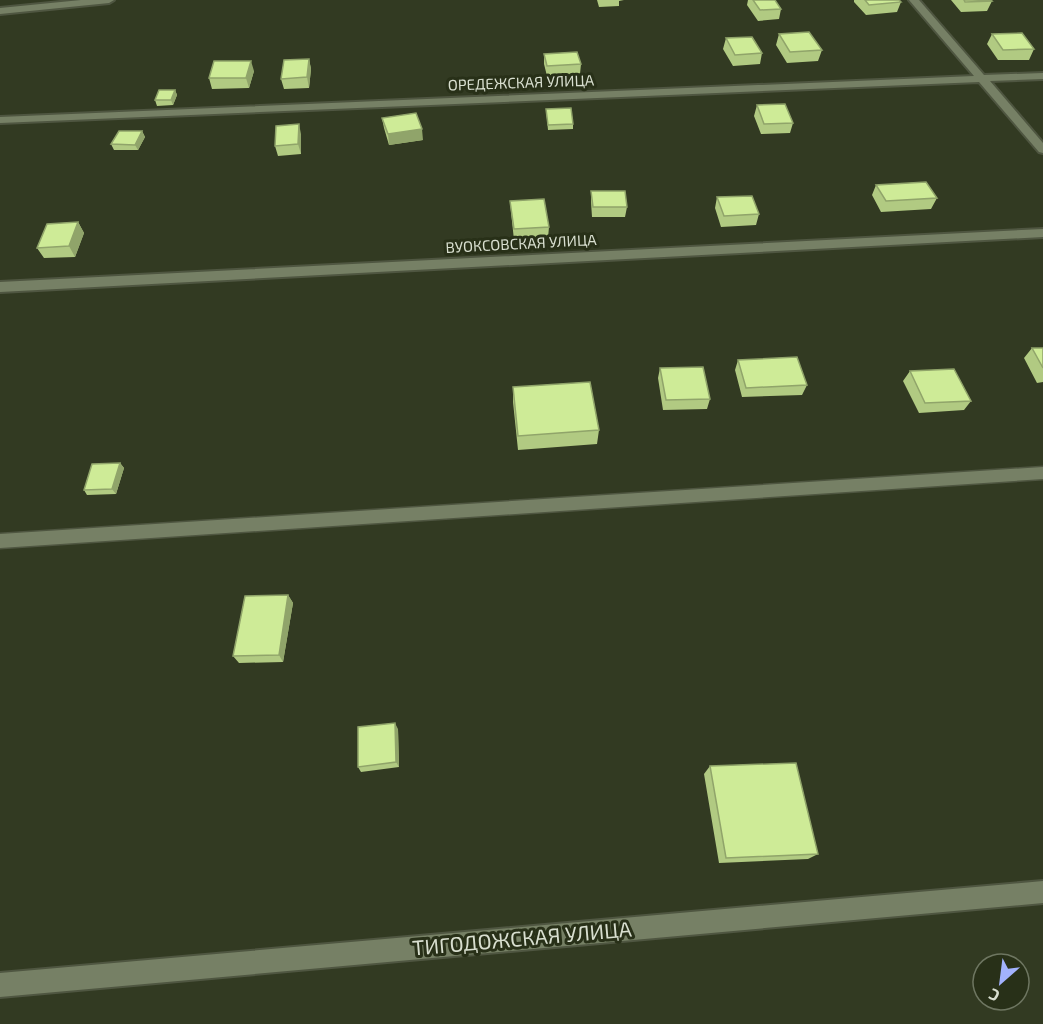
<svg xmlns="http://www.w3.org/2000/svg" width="1043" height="1024" viewBox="0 0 1043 1024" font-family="'Exo 2',sans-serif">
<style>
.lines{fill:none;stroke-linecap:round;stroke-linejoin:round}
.service-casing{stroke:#4f5641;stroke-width:3}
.minor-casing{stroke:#4f5641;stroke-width:4}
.service{fill:#768065;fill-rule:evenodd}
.minor{fill:#768065;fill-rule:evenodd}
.wall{fill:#b1ca82}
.shaded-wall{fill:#90a46a}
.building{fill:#ceeb97;stroke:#90a46a;stroke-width:1.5}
.labels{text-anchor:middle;stroke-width:6;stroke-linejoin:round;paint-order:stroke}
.far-street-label{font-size:15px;fill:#d8decf;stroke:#283018}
.near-street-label{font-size:21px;fill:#d8decf;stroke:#283018}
</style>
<rect width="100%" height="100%" fill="#323a22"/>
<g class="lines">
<g class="service-casing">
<path id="service" d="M1043,467V479L0,548V534Z"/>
</g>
<g class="minor-casing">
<path id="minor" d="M81,0H114L109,3L0,14V8Z
M909,0H919L984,75L1043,73V79L990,81L1043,143V153L1039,152L979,82L0,123V117L974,76Z
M1043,229V237L0,292V282Z
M1043,881V903L0,997V973Z"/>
</g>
<use href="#service" class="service"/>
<use href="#minor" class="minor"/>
</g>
<path class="wall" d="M597,0H624L619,1V6L599,7Z
M748,0H775L781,9L779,19L758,21L747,5Z
M854,0H899L901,2L897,12L866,15L854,2Z
M951,0H991L992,1L987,11L961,12Z
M779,34L822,50L818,61L787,63L776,45Z
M992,34L1034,49L1029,60H998L987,44Z
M726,38L762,53L760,64L733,66L723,49Z
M544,54L581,64L580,74L547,76L544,64Z
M309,59L311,69L309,88L284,89L281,79Z
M254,71L249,88L212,89L209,78Z
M175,90L177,95L173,105L157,106L155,100Z
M757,105L793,123L790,133L761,134L754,116Z
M546,109L573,124V129L548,130Z
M382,118L423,140L389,145L384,128Z
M142,131L145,137L138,150H114L111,144Z
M301,134V154L278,156L275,146Z
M876,185L937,198L931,209L881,212L872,195Z
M591,191L627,207L625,217H592L591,202Z
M717,197L759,214L756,225L721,227L715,208Z
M510,201L549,227L548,238L514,240L511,212Z
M78,222L84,233L75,257L44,258L37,248Z
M1032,348H1043V382L1037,383L1024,358Z
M738,360L807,385L802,395L742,397L735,370Z
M660,368L710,399L707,409L663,410L658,378Z
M910,371L971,401L964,410L919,413L903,381Z
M513,387L599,430L597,444L518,450L513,402Z
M120,463L124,468L116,494L87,495L84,490Z
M288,595L293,603L283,662L239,663L233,656Z
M398,729L399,767L361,772L358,767Z
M710,766L818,854L808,859L719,863L704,774Z"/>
<path class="shaded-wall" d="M309,59L311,69L309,88L307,77Z
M251,61L254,71L249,88L246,78Z
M175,90L177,95L173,105L171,100Z
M299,124L301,134V154L298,144Z
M422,129L423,140L389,145L388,134Z
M142,131L145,137L138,150L135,145Z
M78,222L84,233L75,257L69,246Z
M120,463L124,468L116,494L112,489Z
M288,595L293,603L283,662L279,655Z
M395,723L398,729L399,767L396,762Z"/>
<path class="building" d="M753,0H775L781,9L760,10Z
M865,0H899L901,2L869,5Z
M964,0H991L992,1L965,2Z
M809,32L822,50L790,52L779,34Z
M1022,33L1034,49L1003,50L992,34Z
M752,37L762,53L735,55L726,38Z
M577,52L581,64L547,66L544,54Z
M309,59L307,77L281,79L284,60Z
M214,61H251L246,78H209Z
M159,90H175L171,100H155Z
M785,104L793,123L764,124L757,105Z
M571,108L573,124L548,125L546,109Z
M416,113L422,129L388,134L382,118Z
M299,124L298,144L275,146L276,126Z
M119,131H142L135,145L111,144Z
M926,182L937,198L886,201L876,185Z
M591,191H625L627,207H593Z
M752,196L759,214L724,216L717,197Z
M544,199L549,227L514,229L510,201Z
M78,222L69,246L37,248L47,224Z
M1032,348H1043V368Z
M797,357L807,385L746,388L738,360Z
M703,367L710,399L666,400L660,368Z
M954,369L971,401L925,403L910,371Z
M590,382L599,430L518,436L513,387Z
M120,463L112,489L84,490L92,464Z
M288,595L279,655L233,656L245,596Z
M395,723L396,762L358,767V727Z
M796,763L818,854L726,858L710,766Z"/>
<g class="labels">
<g class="far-street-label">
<text transform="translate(521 83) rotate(-2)" y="5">ОРЕДЕЖСКАЯ УЛИЦА</text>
<text transform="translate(521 244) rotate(-3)" y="5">ВУОКСОВСКАЯ УЛИЦА</text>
</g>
<g class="near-street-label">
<text transform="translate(522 939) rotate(-5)" y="7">ТИГОДОЖСКАЯ УЛИЦА</text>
</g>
</g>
<g transform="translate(1001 982) rotate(208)"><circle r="28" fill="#283018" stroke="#6e7661" stroke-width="1.5"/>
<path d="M0-4.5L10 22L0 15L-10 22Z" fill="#a2b2fd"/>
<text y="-9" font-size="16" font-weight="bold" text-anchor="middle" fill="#d8decf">С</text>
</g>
</svg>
